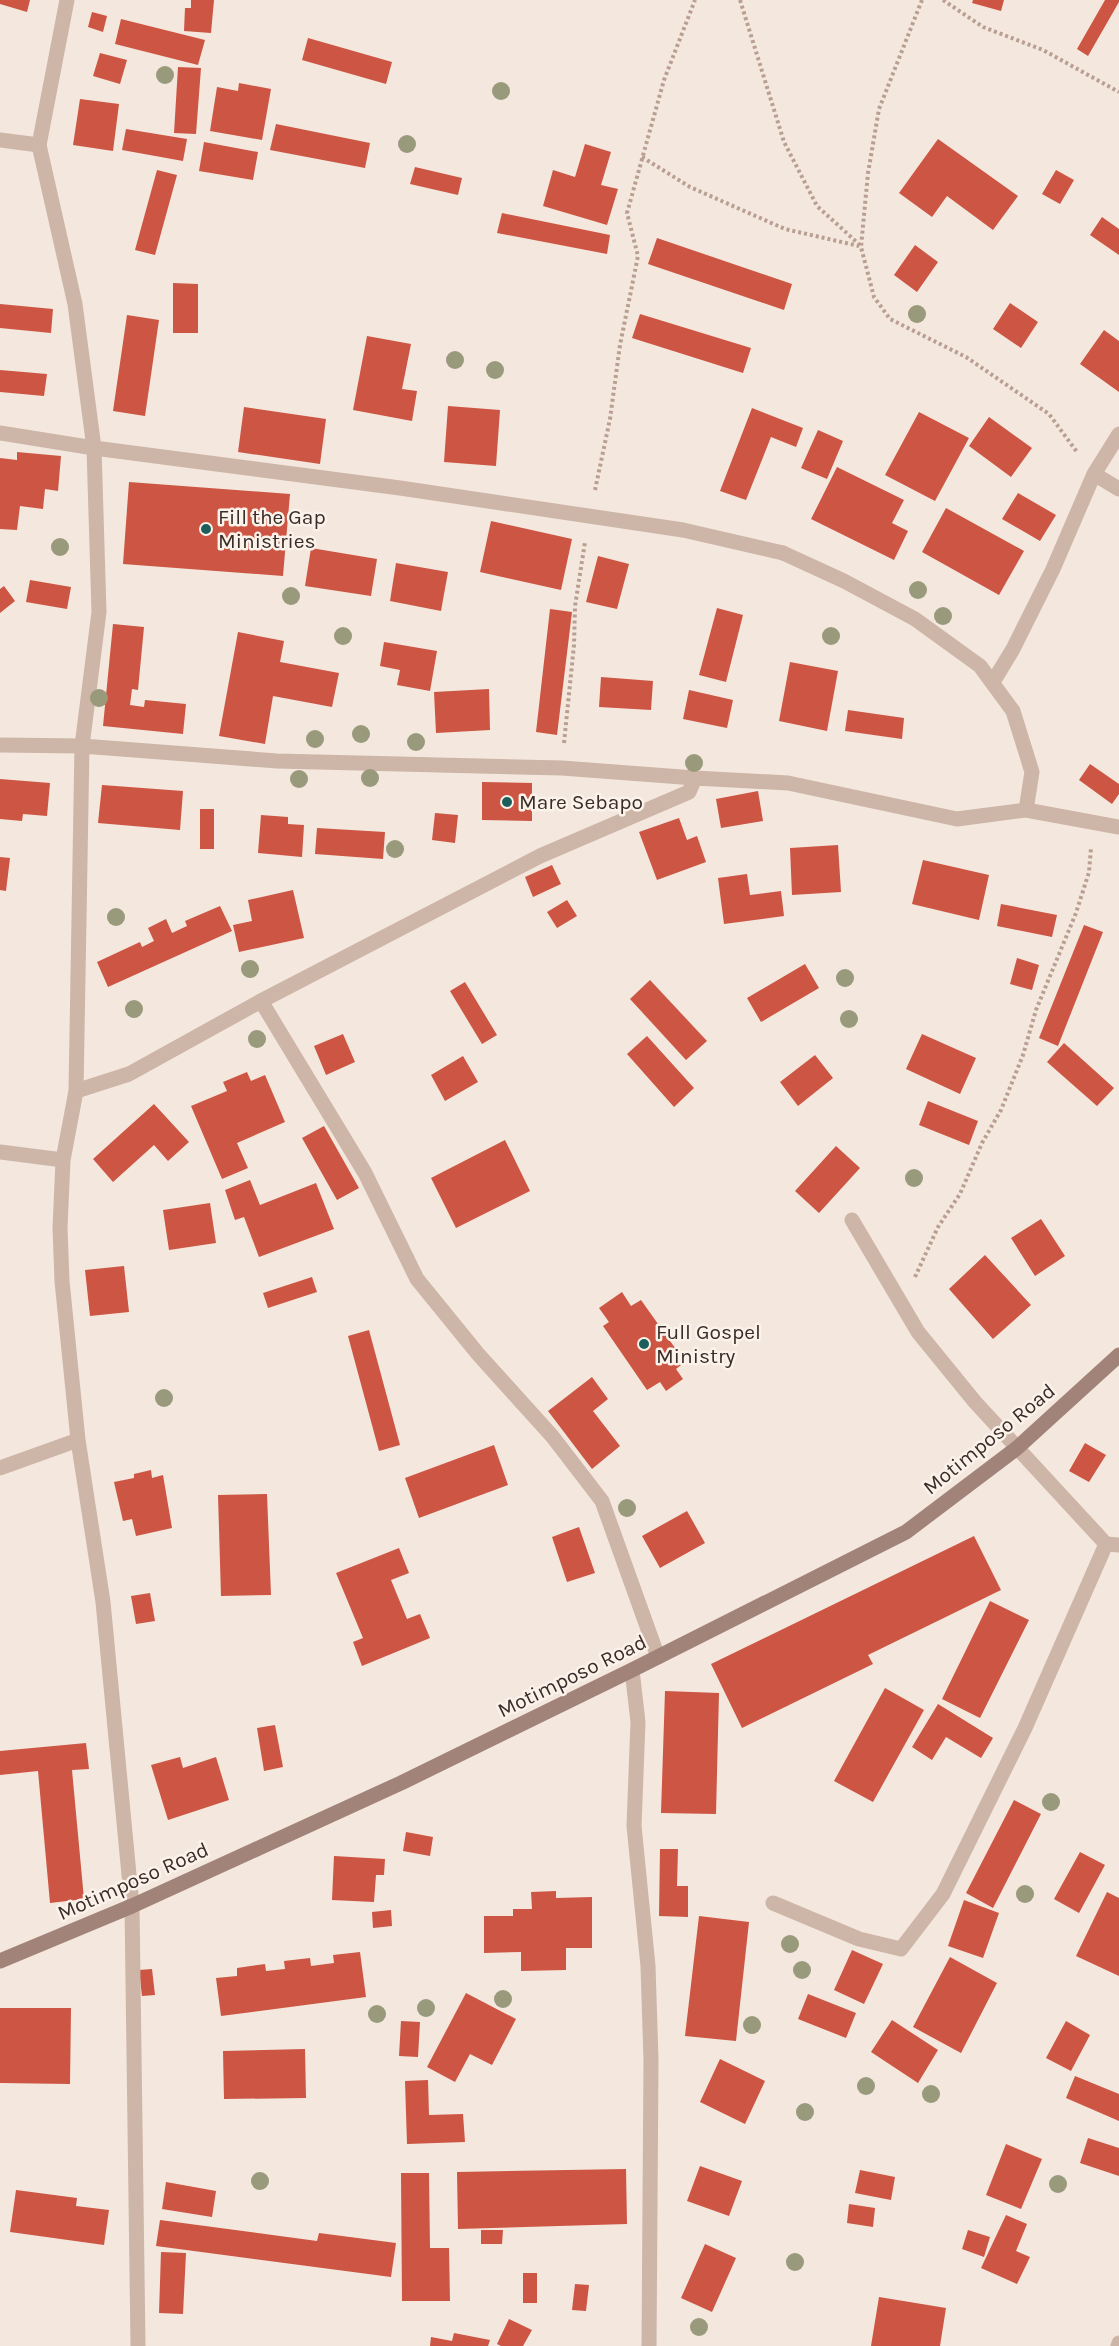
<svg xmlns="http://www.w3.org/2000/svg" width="1119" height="2346" viewBox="0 0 1119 2346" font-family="Karla,sans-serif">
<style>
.building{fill:#cd5543}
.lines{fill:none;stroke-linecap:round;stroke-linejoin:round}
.path{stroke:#b99f92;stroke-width:4;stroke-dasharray:3 3;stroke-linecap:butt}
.lane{stroke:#cdb5a8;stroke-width:15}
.street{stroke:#cdb5a8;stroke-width:15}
.secondary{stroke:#a18379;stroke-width:15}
.tree{fill:#99997b}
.poi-dot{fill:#1c5e5b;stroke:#fbf2ea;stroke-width:2}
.labels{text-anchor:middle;stroke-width:5;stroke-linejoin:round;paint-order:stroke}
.poi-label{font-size:21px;fill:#3a2c29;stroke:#fbf2ea;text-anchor:start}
.street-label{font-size:21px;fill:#3a2c29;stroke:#fbf2ea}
</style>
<rect width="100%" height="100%" fill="#f4e7dd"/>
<path class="building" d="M0,0H30L27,12L0,4Z
M191,0H214L211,33L184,31L185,8H191Z
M973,0H1004L1001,11L972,3Z
M1105,0H1119V2L1088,56L1077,49Z
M92,12L107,16L103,32L88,27Z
M121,19L205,40L198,65L115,44Z
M308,38L392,62L386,84L302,60Z
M100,53L127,60L120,84L93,76Z
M178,67L201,68L196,134L174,133Z
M239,83L271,89L262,140L210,131L217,87L238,91Z
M80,99L119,104L113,151L73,145Z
M276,124L370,143L365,168L270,150Z
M126,129L187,139L183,161L122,150Z
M938,139L1018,196L993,230L947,196L932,217L899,193Z
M204,142L258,152L253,180L199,171Z
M585,144L611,152L601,185L618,189L607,225L543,206L553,170L575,177Z
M415,167L462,178L458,195L410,184Z
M157,170L177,175L155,255L135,250Z
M1056,170L1074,180L1060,204L1042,194Z
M502,213L610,235L607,254L497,233Z
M1102,217L1119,229V255L1090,235Z
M657,238L792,284L784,310L648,264Z
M915,245L938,262L917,292L894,275Z
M173,283L198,284V333H173Z
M1010,303L1038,322L1021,348L993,329Z
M0,304L53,309L51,333L0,328Z
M640,314L751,348L743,373L632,338Z
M127,315L159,320L145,416L113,411Z
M1104,330L1119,341V392L1080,364Z
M367,336L411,344L402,389L417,391L412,421L353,410Z
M0,370L47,374L44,396L0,392Z
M448,406L500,410L496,466L444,462Z
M244,407L326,419L320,464L238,452Z
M752,408L803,428L796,447L771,437L746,500L720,491Z
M919,412L969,438L935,501L885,475Z
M989,417L1032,448L1011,477L969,446Z
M818,430L843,441L827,479L801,468Z
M17,452L61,456L58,491L45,489L43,509L20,506L17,530L0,529V458L17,460Z
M837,467L904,500L892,523L908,531L894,560L811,519Z
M129,482L290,494L283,576L123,564Z
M1018,493L1056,515L1040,541L1002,519Z
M946,508L1024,551L999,595L922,552Z
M491,521L572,539L561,590L480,572Z
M311,548L377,559L371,596L305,586Z
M598,556L629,564L617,609L586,602Z
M396,563L448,572L441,611L390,601Z
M30,580L71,587L67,609L26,602Z
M4,586L15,601L0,613V589Z
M717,608L743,615L726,682L699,675Z
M550,609L572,612L557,735L536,732Z
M113,624L144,627L138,690L132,689L130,705L144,707L145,700L186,704L183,734L103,726Z
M238,632L284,641L280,662L339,673L332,707L273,696L265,744L219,736Z
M384,642L437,651L430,691L397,685L400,670L380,666Z
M790,662L838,671L827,731L779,721Z
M601,677L653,681L651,710L599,707Z
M489,689L490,730L436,733L434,692Z
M689,690L733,700L727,728L683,719Z
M848,710L904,718L902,739L845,731Z
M1090,764L1119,784V794L1112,804L1079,780Z
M0,779L50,783L47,816L23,814L22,821L0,819Z
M482,782L532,783V821L482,820Z
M102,785L183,791L180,830L98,823Z
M758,791L763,821L721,828L716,799Z
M200,809H214V849H200Z
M435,813L458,815L455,843L432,840Z
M261,815L288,817V824L304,825L302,857L258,853Z
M679,818L687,840L697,836L706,862L657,880L639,832Z
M317,828L385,832L383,859L315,854Z
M838,845L841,892L792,895L790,848Z
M0,857L10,858L6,891L0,890Z
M923,860L989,875L979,920L912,904Z
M552,865L561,884L533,897L525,877Z
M747,874L750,895L781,891L784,916L724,924L718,878Z
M293,890L304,938L239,952L233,925L252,921L248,900Z
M567,900L577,916L557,928L547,912Z
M1001,904L1057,915L1052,937L997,926Z
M220,906L232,931L108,987L97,962L140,942L142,947L154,941L148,928L166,919L172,933L187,926L185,921Z
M1084,925L1103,932L1058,1046L1039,1038Z
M1017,958L1039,965L1032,990L1010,984Z
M805,964L819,988L761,1022L747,998Z
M650,980L707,1041L686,1060L630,999Z
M465,982L497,1035L482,1044L450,991Z
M343,1034L355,1062L326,1075L314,1046Z
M922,1034L976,1058L960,1094L906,1069Z
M647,1036L694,1088L674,1107L627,1054Z
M1064,1043L1114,1088L1097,1106L1047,1062Z
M815,1055L833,1078L798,1106L780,1082Z
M463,1056L478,1082L445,1101L431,1075Z
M247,1072L251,1081L265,1075L285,1122L237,1143L248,1168L222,1179L191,1106L227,1091L223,1082Z
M928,1101L978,1121L969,1145L919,1125Z
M154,1104L189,1142L168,1161L154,1145L113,1182L93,1159Z
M324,1126L359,1188L337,1200L302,1138Z
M505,1140L530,1191L456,1228L431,1178Z
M836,1146L860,1168L819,1213L795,1191Z
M250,1180L260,1205L316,1183L334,1229L259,1257L244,1217L235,1220L225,1190Z
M210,1203L216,1243L169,1250L163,1210Z
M1041,1219L1065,1256L1035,1276L1011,1238Z
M985,1255L1031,1305L993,1339L949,1289Z
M124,1266L129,1312L90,1316L85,1270Z
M312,1277L317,1292L268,1308L263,1293Z
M622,1292L631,1306L641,1300L685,1362L676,1369L683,1379L666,1391L660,1382L647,1390L603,1326L609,1322L599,1308Z
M369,1330L400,1445L379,1451L348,1336Z
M592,1377L608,1399L593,1411L620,1446L592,1469L548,1411Z
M1085,1443L1106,1455L1089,1482L1069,1471Z
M494,1445L508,1485L419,1518L405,1478Z
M151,1470L152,1478L163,1475L172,1528L136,1536L132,1519L123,1521L114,1482L134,1478V1474Z
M267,1494L271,1595L221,1596L218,1495Z
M687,1511L705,1543L660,1568L642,1536Z
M579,1527L595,1573L567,1582L552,1537Z
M974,1536L1001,1590L868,1655L873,1664L742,1728L711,1664Z
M399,1548L409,1573L391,1580L407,1619L420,1614L430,1638L362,1666L353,1642L363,1638L336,1573Z
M150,1593L155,1621L136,1624L131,1596Z
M990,1601L1029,1620L980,1718L942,1699Z
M885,1688L924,1710L873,1802L834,1781Z
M665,1691L719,1693L716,1814L661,1813Z
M938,1704L993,1738L981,1758L946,1737L932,1760L912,1747Z
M275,1725L283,1767L264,1771L257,1728Z
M86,1743L89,1769L72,1770L84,1899L50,1903L38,1771L0,1775V1751Z
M180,1757L183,1768L216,1757L229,1800L168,1820L151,1765Z
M1014,1800L1041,1814L993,1908L966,1893Z
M406,1832L433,1837L430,1856L403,1851Z
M660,1849H678L677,1886H688V1917L659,1916Z
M1080,1852L1105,1865L1079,1913L1054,1899Z
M334,1856L385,1859L384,1875H376L374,1902L332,1900Z
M556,1891V1898L592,1897V1948H566V1970L521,1971V1952L484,1953V1916H513V1909H532L531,1892Z
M1107,1892L1119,1898V1976L1076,1956Z
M964,1900L999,1913L983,1958L948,1946Z
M391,1910L392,1926L373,1928L372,1912Z
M699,1916L749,1922L736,2041L685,2036Z
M852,1950L883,1964L864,2004L834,1990Z
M360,1952L366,1997L221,2016L216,1978L237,1976V1968L265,1964L266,1971L285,1969L284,1961L310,1958L311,1966L334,1963L333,1955Z
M950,1957L997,1983L961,2053L913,2027Z
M152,1969L155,1995L142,1996L139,1970Z
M466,1993L516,2019L492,2065L470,2054L455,2082L427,2067Z
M808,1994L856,2013L846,2038L798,2019Z
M0,2008H71L70,2084L0,2083Z
M892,2020L938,2050L918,2083L871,2052Z
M401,2021L420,2022L418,2057L399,2056Z
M1066,2021L1090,2035L1071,2071L1046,2058Z
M305,2049L306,2098L224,2099L223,2051Z
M720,2059L765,2081L745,2124L700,2102Z
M1075,2076L1119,2094V2121L1066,2098Z
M428,2080L429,2115L463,2114L465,2142L407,2144L405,2081Z
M1088,2138L1119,2148V2176L1080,2163Z
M1006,2144L1042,2159L1021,2209L986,2195Z
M700,2166L742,2181L729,2216L687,2201Z
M626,2169L627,2224L458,2229L457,2172Z
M860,2170L895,2177L891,2200L855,2193Z
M401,2173H429L430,2248H449L450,2301H402Z
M166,2182L216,2191L212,2217L162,2209Z
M16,2190L77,2198L76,2206L109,2210L104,2245L10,2232Z
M849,2204L875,2208L873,2227L847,2223Z
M1006,2215L1027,2224L1016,2251L1030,2257L1017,2284L981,2268Z
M160,2220L317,2241L319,2233L396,2243L391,2277L156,2246Z
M481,2230H503L502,2244H481Z
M968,2230L990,2237L984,2257L962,2249Z
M705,2244L736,2258L712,2312L681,2298Z
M161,2252L186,2253L183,2314L159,2313Z
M523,2273H537V2303H523Z
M575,2284L589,2285L586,2311L572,2310Z
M879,2297L946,2308L940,2346H871Z
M509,2319L532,2330L523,2346H501L497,2344Z
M454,2333L490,2340L488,2346H430L431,2337L452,2341Z"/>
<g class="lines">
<path class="path" d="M740,0L784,142L817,206L861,246
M922,0L879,109L868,173L861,247L874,297L890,319L966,357L1049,414L1077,452
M943,0L983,27L1043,50L1119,92
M642,157L690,187L785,229L859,246
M595,490L610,419L620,345L638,256L627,213L664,80L695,0
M564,743L574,645L575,606L585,542
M915,1277L938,1227L960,1194L982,1143L1001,1110L1023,1055L1036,1010L1076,913L1089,872L1091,848"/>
<path class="lane" d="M0,140L39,145
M0,433L94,448L400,488L683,530L783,553
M261,1001L365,1173L417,1279L478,1354L552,1436L602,1501L658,1657
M852,1220L918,1332L975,1402L1106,1544L1119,1545
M773,1903L859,1939L901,1949L943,1894L1025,1728L1106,1544"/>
<path class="street" d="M67,0L39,145L75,304L94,448L99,612L82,746L76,1091L63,1160L60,1228L62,1281L78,1440L103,1602L132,1906L138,2346
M1094,474L1119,489
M783,553L844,581L915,619L980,666L1013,711L1032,772L1026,810
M993,682L1013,649L1053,569L1094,474L1119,434
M0,745L82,746L277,761L562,768L695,778
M76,1091L129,1074L261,1001L540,856L689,792L695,778L788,783L957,819L1026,810L1119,827
M0,1152L63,1160
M0,1468L78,1440
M632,1670L638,1722L634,1826L648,1966L651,2060L649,2346
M1118,2346L1119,2343"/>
<path class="secondary" d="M0,1961L132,1906L401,1783L632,1670L906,1532L1017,1448L1119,1355"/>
</g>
<g class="tree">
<circle cx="165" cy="75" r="9"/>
<circle cx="501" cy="91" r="9"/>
<circle cx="407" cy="144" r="9"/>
<circle cx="917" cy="314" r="9"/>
<circle cx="455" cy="360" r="9"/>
<circle cx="495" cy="370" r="9"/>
<circle cx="60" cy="547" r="9"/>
<circle cx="918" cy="590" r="9"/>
<circle cx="291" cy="596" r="9"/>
<circle cx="943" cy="616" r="9"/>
<circle cx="343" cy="636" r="9"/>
<circle cx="831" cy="636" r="9"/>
<circle cx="99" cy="698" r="9"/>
<circle cx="361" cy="734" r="9"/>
<circle cx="315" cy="739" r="9"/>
<circle cx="416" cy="742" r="9"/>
<circle cx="694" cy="763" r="9"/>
<circle cx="370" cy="778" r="9"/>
<circle cx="299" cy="779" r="9"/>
<circle cx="395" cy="849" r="9"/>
<circle cx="116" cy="917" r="9"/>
<circle cx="250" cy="969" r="9"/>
<circle cx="845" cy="978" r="9"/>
<circle cx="134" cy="1009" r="9"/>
<circle cx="849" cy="1019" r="9"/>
<circle cx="257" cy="1039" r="9"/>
<circle cx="914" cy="1178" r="9"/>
<circle cx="164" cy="1398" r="9"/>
<circle cx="627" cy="1508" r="9"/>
<circle cx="1051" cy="1802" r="9"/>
<circle cx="1025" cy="1894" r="9"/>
<circle cx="790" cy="1944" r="9"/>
<circle cx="802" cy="1970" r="9"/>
<circle cx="503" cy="1999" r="9"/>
<circle cx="426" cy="2008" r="9"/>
<circle cx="377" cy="2014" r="9"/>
<circle cx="752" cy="2025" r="9"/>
<circle cx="866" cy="2086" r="9"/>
<circle cx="931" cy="2094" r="9"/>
<circle cx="805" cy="2112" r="9"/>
<circle cx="260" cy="2181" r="9"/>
<circle cx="1058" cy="2184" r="9"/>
<circle cx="795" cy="2262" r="9"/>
<circle cx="699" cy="2327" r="9"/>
</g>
<g class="poi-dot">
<circle cx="206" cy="529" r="6"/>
<circle cx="507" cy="802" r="6"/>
<circle cx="644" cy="1344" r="6"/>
</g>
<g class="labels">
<g class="poi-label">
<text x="218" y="524">Fill the Gap<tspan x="218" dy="24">Ministries</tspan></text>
<text x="519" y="809">Mare Sebapo</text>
<text x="656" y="1339">Full Gospel<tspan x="656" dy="24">Ministry</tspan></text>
</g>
<g class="street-label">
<text transform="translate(989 1439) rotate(-39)" y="7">Motimposo Road</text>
<text transform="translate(572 1676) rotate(-26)" y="7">Motimposo Road</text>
<text transform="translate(133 1881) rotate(-24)" y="7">Motimposo Road</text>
</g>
</g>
</svg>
